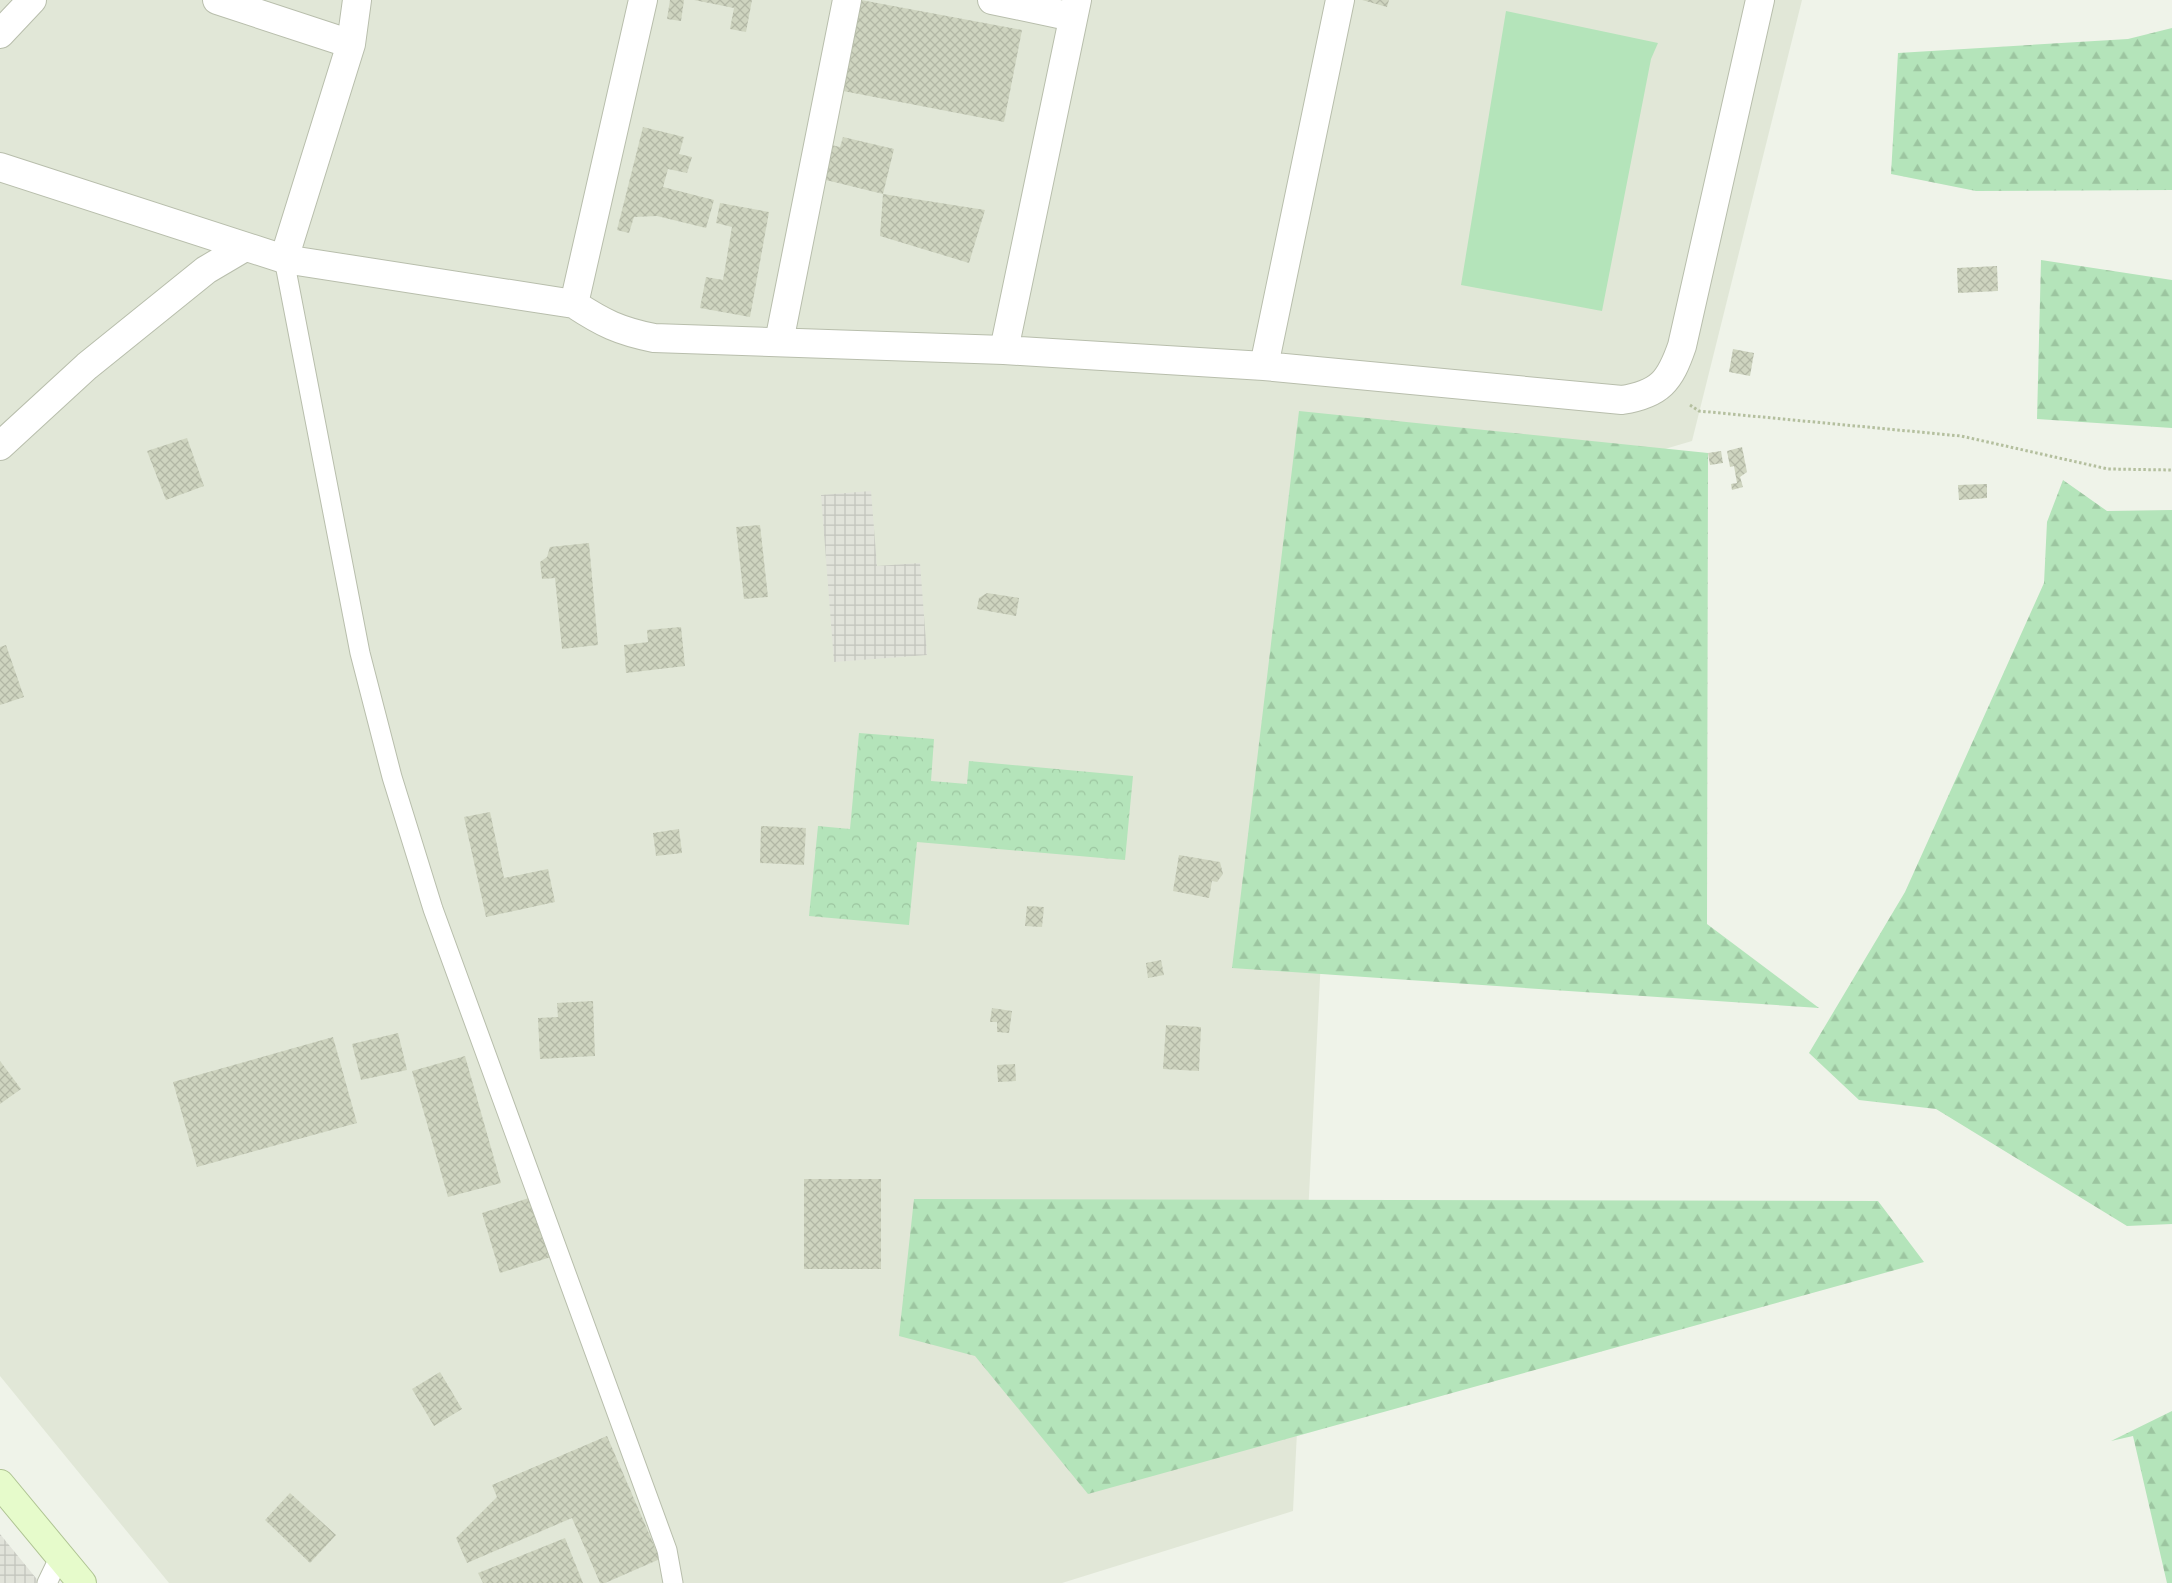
<svg xmlns="http://www.w3.org/2000/svg" width="2172" height="1583" viewBox="0 0 2172 1583" font-family="Raleway,sans-serif">
<style>
.residential{fill:#e1e7d7}
.industrial{fill:url(#industrial-grid)}
.green{fill:#b4e4ba}
.forest{fill:url(#forest-firs)}
.park{fill:url(#park-crowns)}
.building{fill:url(#building-cross-hatch)}
.lines{fill:none;stroke-linecap:round;stroke-linejoin:round}
.lane-casing{stroke:#b8beac;stroke-width:21}
.street-casing{stroke:#b8beac;stroke-width:30}
.secondary-casing{stroke:#afc493;stroke-width:30}
.path{stroke:#b4bf9e;stroke-width:3;stroke-dasharray:2.5 2.5;stroke-linecap:butt}
.lane{stroke:#fff;stroke-width:19}
.street{stroke:#fff;stroke-width:28}
.secondary{stroke:#e6fbcb;stroke-width:28}
</style>
<defs>
<pattern id="industrial-grid" width="8" height="8" patternUnits="userSpaceOnUse" patternTransform="scale(1.25)"><rect width="8" height="8" fill="#e1e3da"/><path d="M0 4h8M4 0v8" fill="none" stroke="#c2c4bc"/></pattern>
<pattern id="forest-firs" width="22" height="20" patternUnits="userSpaceOnUse" patternTransform="scale(1.25)"><rect width="22" height="20" fill="#b4e4ba"/><path d="M5 1l3.5 6h-7zM16 11l3.5 6h-7z" fill="#9cc5a0"/></pattern>
<pattern id="park-crowns" width="20" height="18" patternUnits="userSpaceOnUse" patternTransform="scale(1.25)"><rect width="20" height="18" fill="#b4e4ba"/><path d="M2 6a3 3 0 1 1 6 0M12 15a3 3 0 1 1 6 0" fill="none" stroke="#9cc5a0"/></pattern>
<pattern id="building-cross-hatch" width="8" height="8" patternUnits="userSpaceOnUse" patternTransform="scale(1.25)"><rect width="8" height="8" fill="#ced4bf"/><path d="M0 0l8 8M0 8l8-8" fill="none" stroke="#b2b7a5"/></pattern>
</defs>
<rect width="100%" height="100%" fill="#eff3e9"/>
<path class="residential" d="M0,0H1802L1692,441L1342,544L1293,1511L1062,1583H169L0,1376Z"/>
<path class="industrial" d="M871,491L877,566L920,563L927,655L834,662L821,495Z
M0,1534L40,1583H0Z"/>
<path class="green" d="M1506,11L1658,43L1651,59L1602,311L1461,285Z"/>
<path class="forest" d="M2172,28V190L1976,191L1891,174L1898,53L2128,39Z
M2041,260L2172,280V428L2037,419Z
M1299,411L1708,453L1707,924L1819,1008L1232,968Z
M2063,480L2107,511L2172,510V1224L2127,1226L1936,1109L1859,1100L1809,1053L1905,892L2044,583L2047,522Z
M914,1199L1878,1201L1924,1262L1088,1494L975,1356L899,1336Z
M2172,1411V1583H2167L2133,1436L2111,1441Z"/>
<path class="park" d="M859,733L934,739L931,781L967,784L969,761L1133,776L1125,860L917,842L909,925L809,916L818,826L850,829Z"/>
<path class="building" d="M670,0H684L681,21L667,19Z
M694,0H752L746,32L730,29L734,8Z
M861,0L1022,30L1004,122L843,91Z
M1362,0H1389L1387,7Z
M643,127L684,137L679,154L692,157L687,173L668,169L663,187L714,200L706,228L657,216L634,217L629,233L617,230Z
M843,137L894,149L883,194L985,210L969,263L880,236L883,194L826,180L821,168L827,144L840,147Z
M720,203L769,212L750,317L700,308L706,277L723,280L732,227L716,223Z
M1997,266L1998,291L1958,293L1957,268Z
M1733,349L1754,353L1750,376L1729,372Z
M187,438L204,486L166,500L147,451Z
M1742,447L1747,472L1740,477L1743,487L1732,490L1731,484L1737,483L1734,466L1730,467L1727,451Z
M1721,451L1723,463L1710,465L1708,453Z
M1987,484V498L1959,500L1958,485Z
M760,525L768,597L744,599L736,527Z
M589,543L598,645L562,649L555,578L542,579L540,562L547,557L550,547Z
M987,593L1019,598L1016,616L977,609L979,598Z
M681,627L685,666L626,673L624,645L648,642L647,630Z
M6,645L24,697L0,705V647Z
M490,812L504,878L548,869L555,902L486,917L464,817Z
M761,826L806,828L804,865L760,863Z
M679,829L682,853L656,856L653,833Z
M1179,855L1220,862L1223,874L1217,882L1212,881L1209,898L1173,891Z
M1027,906L1044,907L1042,927L1025,926Z
M1161,960L1164,975L1148,978L1146,963Z
M593,1001L595,1056L540,1059L538,1018L558,1017L557,1003Z
M992,1008L1012,1011L1009,1033L997,1032V1022H990Z
M1166,1025L1201,1027L1199,1071L1163,1069Z
M398,1033L407,1070L361,1080L352,1044Z
M333,1037L357,1123L197,1167L173,1082Z
M465,1056L501,1183L448,1197L412,1071Z
M0,1061L21,1089L0,1104Z
M1015,1064L1016,1081L998,1082L997,1065Z
M804,1179H881V1269H804Z
M532,1197L551,1257L500,1273L482,1213Z
M440,1372L462,1409L434,1426L412,1389Z
M607,1436L660,1559L605,1583H600L572,1518L467,1563L456,1538L497,1497L492,1485Z
M290,1493L336,1535L310,1563L265,1520Z
M565,1538L583,1583H483L478,1573Z"/>
<g class="lines">
<g class="lane-casing">
<path id="lane" d="M284,259L360,653L392,777L433,909L667,1550L673,1583
M47,1583L60,1556"/>
</g>
<g class="street-casing">
<path id="street" d="M217,0L351,44
M992,0L1073,17
M0,34L32,0
M0,167L284,259L574,304C603,323 619,331 654,338L1004,350L1264,366L1622,400C1660,394 1670,381 1682,346L1760,0
M284,259L351,44L357,0
M574,304L643,0
M779,342L847,0
M1004,350L1077,0
M1264,366L1340,0
M0,446L87,366L206,270L245,247"/>
</g>
<g class="secondary-casing">
<path id="secondary" d="M0,1484L82,1583"/>
</g>
<path class="path" d="M1690,405L1699,411L1961,436L2108,469L2172,470"/>
<use href="#lane" class="lane"/>
<use href="#street" class="street"/>
<use href="#secondary" class="secondary"/>
</g>
</svg>
